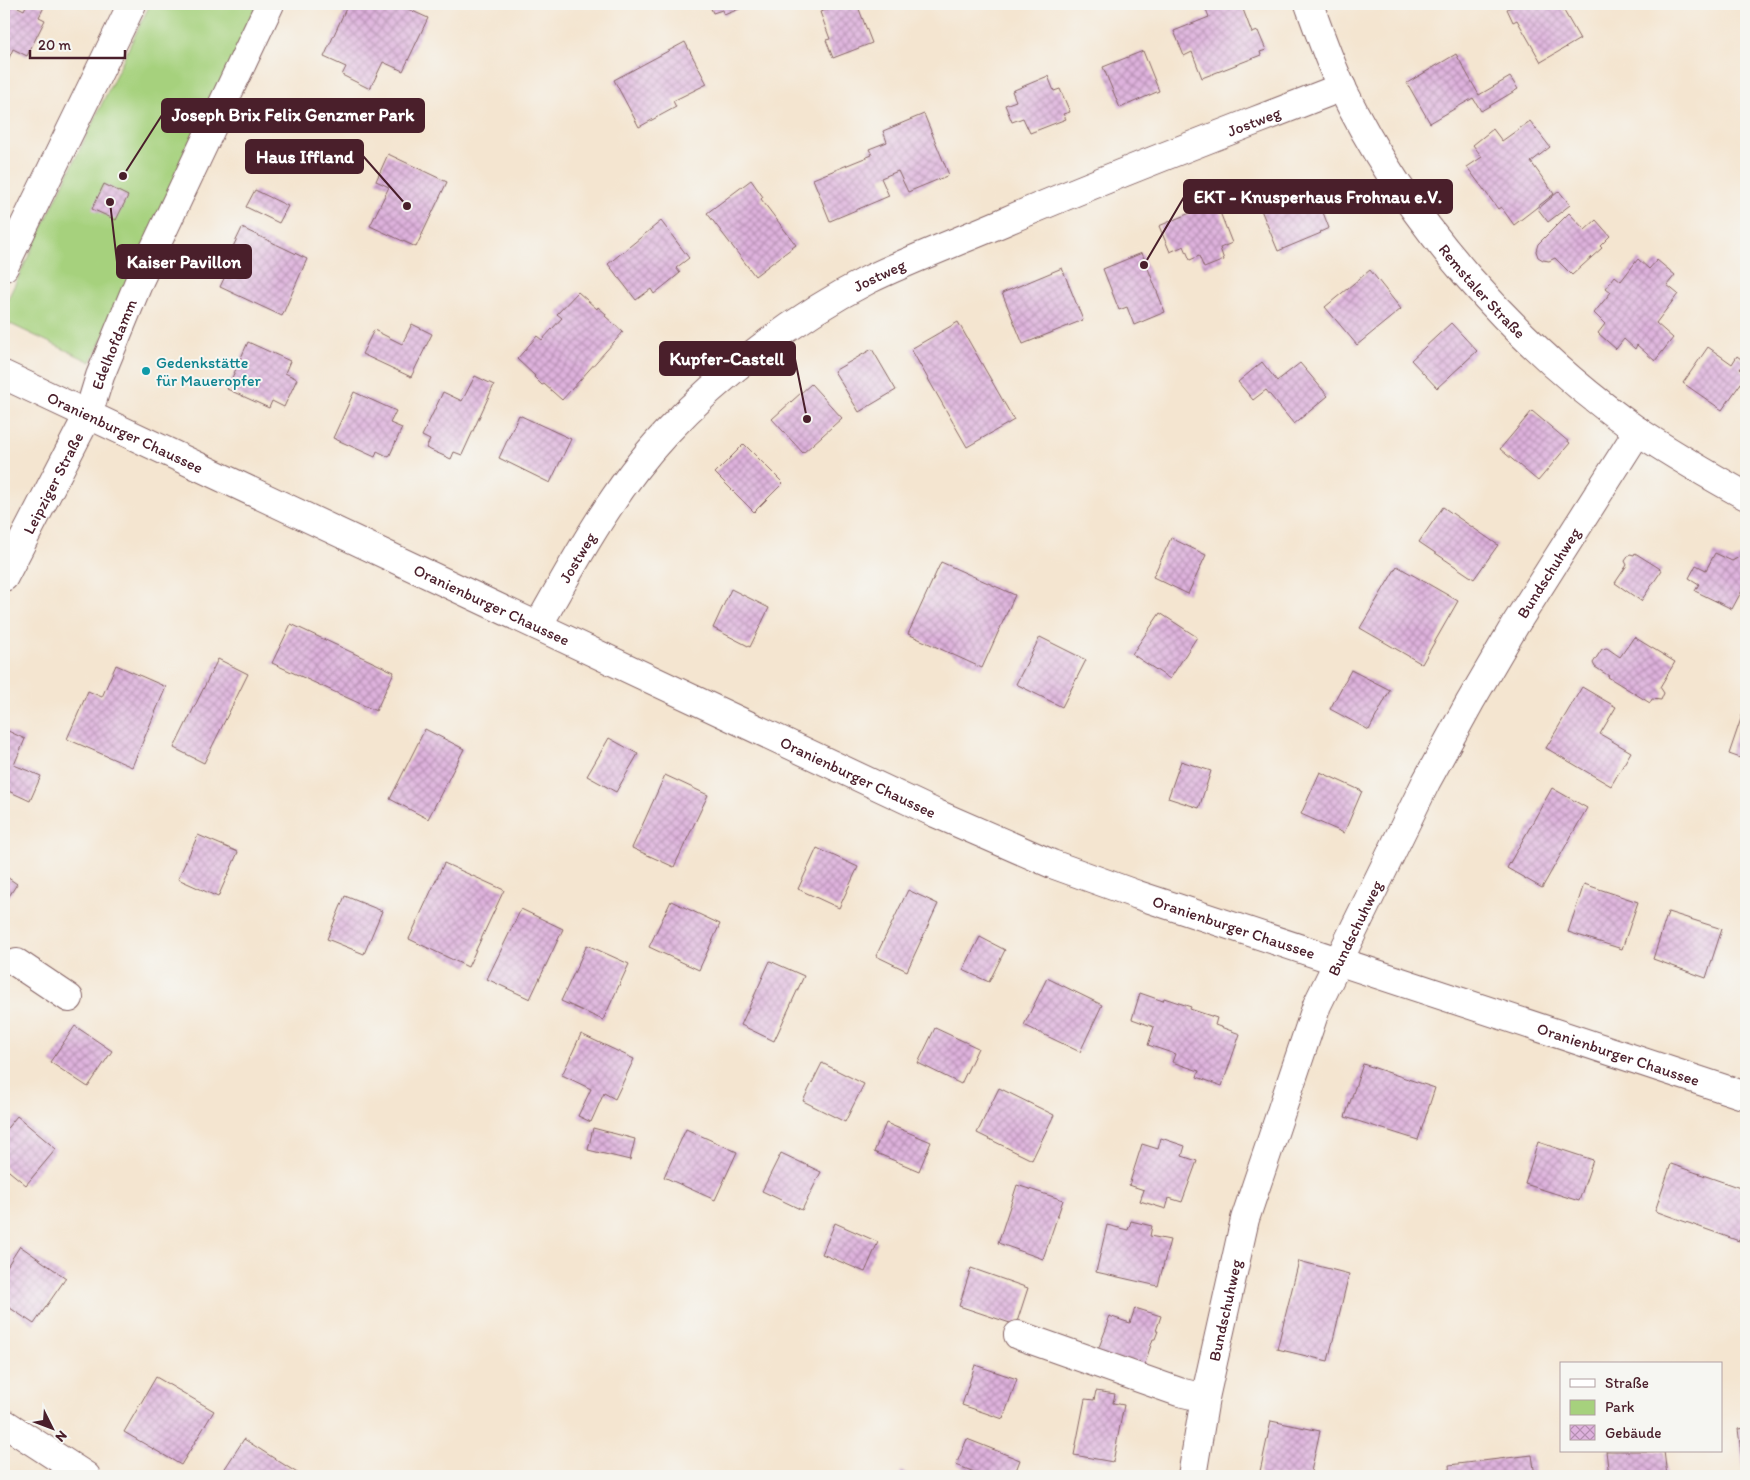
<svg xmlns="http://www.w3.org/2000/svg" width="1750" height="1480" viewBox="0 0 1750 1480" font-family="Itim,sans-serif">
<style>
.green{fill:#a6d17d;stroke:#787854}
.building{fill:url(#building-cross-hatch)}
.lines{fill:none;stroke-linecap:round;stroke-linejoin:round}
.minor-casing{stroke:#866465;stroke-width:30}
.major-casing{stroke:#866465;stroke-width:30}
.minor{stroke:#fff;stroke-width:28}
.major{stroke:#fff;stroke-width:28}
.culture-dot{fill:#0f9aa8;stroke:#f6f6f2;stroke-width:2}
.labels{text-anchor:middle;stroke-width:4;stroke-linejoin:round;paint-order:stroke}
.street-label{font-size:16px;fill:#4a1f2b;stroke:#f6f6f2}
.culture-label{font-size:16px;fill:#0d838f;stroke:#f6f6f2;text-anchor:start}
.leader{fill:none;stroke:#4a1f2b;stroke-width:2}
.callout-dot{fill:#4a1f2b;stroke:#f6f6f2;stroke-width:2}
.callout{fill:#4a1f2b;stroke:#4a1f2b;stroke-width:2}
.callout-label{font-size:18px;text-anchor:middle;font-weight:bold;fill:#fff}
</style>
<defs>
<pattern id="building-cross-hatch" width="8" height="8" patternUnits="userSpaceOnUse" patternTransform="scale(1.25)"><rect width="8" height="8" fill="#deb2dd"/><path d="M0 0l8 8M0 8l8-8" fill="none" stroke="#b690b3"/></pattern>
</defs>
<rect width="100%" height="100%" fill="#f6f6f2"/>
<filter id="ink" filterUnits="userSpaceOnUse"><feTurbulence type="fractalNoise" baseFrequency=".02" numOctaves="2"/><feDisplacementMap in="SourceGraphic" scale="10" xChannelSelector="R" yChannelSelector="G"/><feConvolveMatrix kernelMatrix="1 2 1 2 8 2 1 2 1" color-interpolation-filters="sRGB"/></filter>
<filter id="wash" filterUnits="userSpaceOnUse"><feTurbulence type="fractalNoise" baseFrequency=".0096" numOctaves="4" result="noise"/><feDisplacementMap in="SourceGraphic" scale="20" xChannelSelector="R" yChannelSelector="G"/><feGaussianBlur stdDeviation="1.12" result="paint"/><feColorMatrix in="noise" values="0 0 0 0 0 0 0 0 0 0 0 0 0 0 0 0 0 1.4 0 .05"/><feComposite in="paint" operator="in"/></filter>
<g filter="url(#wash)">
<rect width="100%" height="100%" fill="#f4e5d0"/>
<path class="green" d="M150,4H260L91,362L4,321V307Z"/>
<g id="blocks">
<path class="building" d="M4,4H12L24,10L27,4H36L44,7L39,17L45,20L27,56L13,49L4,69Z
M348,4H397L428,18L403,71L383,62L370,89L342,75L346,67L324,57Z
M709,4H752L724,15L722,10L713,13Z
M843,4H857L872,43L833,58L826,40L830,39L820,12Z
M1204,4H1233L1234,7L1241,4L1252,33L1258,31L1266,50L1260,52L1261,55L1202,78L1192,52L1184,56L1174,31L1209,17Z
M1517,4H1560L1580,39L1541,62L1517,20L1513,22L1507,9Z
M685,42L707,84L673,101L676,107L639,127L614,80Z
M1143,51L1159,91L1120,108L1103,67Z
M1456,54L1479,95L1510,77L1518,89L1481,111L1473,98L1430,123L1407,83Z
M1048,76L1054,91L1060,89L1070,112L1063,114L1066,119L1030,133L1023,118L1012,122L1005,105L1016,101L1012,91Z
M4,94L10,97L4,113Z
M924,114L949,175L908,192L898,171L881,178L889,196L830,221L813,179L872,155L869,149L887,142L883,131Z
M1530,121L1550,147L1531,162L1554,194L1514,225L1501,207L1498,209L1467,167L1482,157L1473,145L1493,129L1502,141Z
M388,154L447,182L416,247L370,226L389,187L376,181Z
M751,180L763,197L761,199L796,245L755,276L707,213Z
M104,184L128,196L116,220L92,209Z
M1303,187L1310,206L1319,202L1329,228L1320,232L1321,233L1278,251L1259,205Z
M255,190L288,206L279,223L246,207Z
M1559,191L1570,205L1548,222L1538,209Z
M1216,202L1232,243L1220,248L1224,260L1204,268L1199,256L1190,260L1184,246L1170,252L1159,226Z
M1569,213L1585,230L1596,220L1610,236L1600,246L1602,248L1572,275L1555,258L1549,261L1543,260L1538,257L1536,251L1538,244Z
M661,221L689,258L676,268L680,273L654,294L651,289L636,300L608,264Z
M242,228L307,259L282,316L220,287L234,257L229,255Z
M1142,253L1165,312L1134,325L1127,307L1119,310L1103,269Z
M1638,259L1649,269L1657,260L1675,275L1667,285L1678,294L1656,323L1673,338L1655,361L1637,345L1635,349L1624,339L1616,349L1598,333L1605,324L1594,313L1611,292L1606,288L1615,276L1621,281Z
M1062,268L1083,320L1023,344L1002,293Z
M1370,270L1401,309L1357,345L1325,307Z
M578,292L597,309L598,307L606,314L605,316L623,332L562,400L544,384L542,385L534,377L535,376L517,359L537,336L542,340L562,318L557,314Z
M958,322L1014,420L967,447L911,349Z
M1451,323L1477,351L1437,388L1411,360Z
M412,324L432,334L411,377L362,354L374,330L402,344Z
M248,342L290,361L285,373L297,379L284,407L272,401L269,408L227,389Z
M1708,347L1732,364L1737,356L1745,362L1740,369L1746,374V376L1722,410L1683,383Z
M872,349L896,390L859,412L834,371Z
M1262,362L1277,381L1300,363L1328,396L1294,424L1266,390L1253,400L1238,382Z
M475,376L494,385L462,455L454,452L451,459L426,448L430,440L422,436L443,392L462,401Z
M811,384L842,418L803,453L772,419Z
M354,392L396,411L390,423L402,428L389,457L377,451L375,457L333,438Z
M1532,411L1570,443L1538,481L1500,449Z
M519,415L571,439L550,483L499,458Z
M744,444L783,483L754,512L715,473Z
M1443,507L1498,545L1474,579L1419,542Z
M1171,538L1206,555L1188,594L1153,577Z
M1635,553L1662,570L1641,601L1615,583L1627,565L1625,561L1630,554L1634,555Z
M1715,553L1732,561L1739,557L1746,561V583L1732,609L1695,591L1699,584L1689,578L1696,565L1706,570Z
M941,562L1015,595L982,668L908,634Z
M1397,566L1458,601L1422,664L1360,628Z
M731,589L769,608L750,647L713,628Z
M1160,613L1197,637L1170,679L1132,654Z
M291,624L394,672L376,711L272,663Z
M1040,637L1086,660L1062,707L1016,684Z
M1634,637L1675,662L1660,687L1664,693L1661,700L1652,699L1650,703L1608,677L1609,676L1595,667L1593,663L1602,649L1607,648L1620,657Z
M218,659L248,674L204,763L174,748Z
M116,665L166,687L132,767L67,739L88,691L102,697Z
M1351,670L1390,690L1369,730L1330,709Z
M1582,687L1616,707L1600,734L1631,752L1611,786L1546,748Z
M1746,704V760L1729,754Z
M4,729L25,739L14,765L41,776L30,801L4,789Z
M425,729L464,749L428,819L390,799Z
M609,738L638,754L616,792L587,776Z
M1181,761L1211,771L1199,808L1168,798Z
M1320,772L1362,791L1344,833L1301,814Z
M665,775L708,795L674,867L632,848Z
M1552,788L1587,808L1542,888L1507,868Z
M198,835L238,852L218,897L178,879Z
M817,848L858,867L839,908L798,889Z
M444,863L504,890L468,967L409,939Z
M4,875L17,884L4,904Z
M1584,884L1638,902L1622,949L1568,932Z
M908,890L938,904L907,971L876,956Z
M345,896L382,911L364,954L327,939Z
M671,901L720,924L699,970L649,947Z
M521,909L563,929L530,999L487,979Z
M1668,912L1722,929L1706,978L1653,959Z
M980,937L1005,950L989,982L963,970Z
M587,945L629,964L603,1020L561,1001Z
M770,961L804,976L774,1041L741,1025Z
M1047,978L1102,1005L1080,1052L1024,1025Z
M1140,993L1163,1001L1164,998L1191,1007L1190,1009L1217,1018L1215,1025L1240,1034L1222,1086L1197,1077L1199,1071L1172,1062L1175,1054L1148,1045L1154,1027L1132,1019Z
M75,1026L112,1051L88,1087L50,1062Z
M935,1028L978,1048L961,1084L918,1063Z
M581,1034L634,1059L615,1099L604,1093L591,1122L578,1116L591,1089L562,1075Z
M822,1063L864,1084L845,1122L803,1101Z
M1363,1064L1435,1088L1418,1140L1345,1117Z
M999,1088L1054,1115L1032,1160L977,1133Z
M17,1116L56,1149L26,1185L4,1167V1132Z
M886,1123L931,1142L919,1171L874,1152Z
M593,1128L635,1139L630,1160L588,1150Z
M686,1129L737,1152L715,1200L664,1177Z
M1161,1138L1185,1146L1182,1156L1197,1161L1182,1202L1169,1198L1166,1209L1140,1201L1144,1190L1129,1185L1142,1144L1158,1149Z
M1538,1142L1593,1160L1579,1201L1525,1184Z
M781,1153L821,1172L802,1210L762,1191Z
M1671,1164L1746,1190V1220L1739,1241L1655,1211Z
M1017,1185L1063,1200L1043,1259L998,1243Z
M1131,1221L1152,1226L1150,1236L1170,1240L1158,1286L1096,1272L1107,1225L1128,1230Z
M835,1223L878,1242L865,1272L822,1254Z
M20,1246L66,1278L34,1324L4,1304V1271Z
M1299,1261L1349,1274L1328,1361L1277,1349Z
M971,1268L1028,1288L1016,1325L959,1306Z
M1135,1308L1161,1316L1156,1331H1158L1155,1339H1153L1145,1363L1147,1365L1144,1370L1096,1355L1109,1321H1107L1109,1316L1130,1323Z
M975,1365L1017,1379L1003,1419L962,1405Z
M156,1377L214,1411L181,1465L124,1432Z
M1096,1391L1115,1394L1113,1403L1124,1405L1113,1462L1074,1455L1085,1399L1094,1400Z
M1271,1421L1320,1431L1310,1476H1259Z
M1746,1428V1476H1744L1738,1429Z
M244,1439L272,1457L302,1476H220Z
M967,1439L1020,1460L1014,1476H985L956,1465Z
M1606,1451H1664L1667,1476H1609Z
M1532,1455L1535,1476H1450L1449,1465Z
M901,1471L913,1476H899Z"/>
</g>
</g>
<g filter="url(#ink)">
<use href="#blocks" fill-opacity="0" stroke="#866465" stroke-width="1"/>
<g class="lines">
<g class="minor-casing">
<g id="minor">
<path id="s1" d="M1309,4C1319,32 1329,61 1342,88C1406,221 1519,348 1639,432C1674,455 1710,476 1746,496"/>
<path d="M4,267L132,4"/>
<path id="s2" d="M4,577L88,415L100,376L140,279L270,4"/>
<path id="s3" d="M538,626C575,560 613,490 665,434C722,373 794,318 868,280C913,258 960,241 1006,221C1117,173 1230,131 1342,87"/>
<path d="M17,963L69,998"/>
<path d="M1018,1335L1179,1392L1205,1398"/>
<path d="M4,1423L86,1476"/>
<path id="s4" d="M1192,1476L1205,1398L1245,1219L1317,1005L1426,782L1470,702L1515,625L1638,431"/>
</g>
</g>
<g class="major-casing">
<g id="major">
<path id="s5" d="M4,375L935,813L1052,864L1138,895L1746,1096"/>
</g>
</g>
<use href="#minor" class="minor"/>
<use href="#major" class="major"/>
</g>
</g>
<circle class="culture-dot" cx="146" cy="371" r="5"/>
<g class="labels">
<g class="street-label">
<text dy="6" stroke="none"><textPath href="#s3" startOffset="904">Jostweg</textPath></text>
<text dy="6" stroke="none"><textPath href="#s3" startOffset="499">Jostweg</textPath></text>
<text dy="6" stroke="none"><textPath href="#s1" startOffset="338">Remstaler Straße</textPath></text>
<text dy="6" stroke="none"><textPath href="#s2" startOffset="258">Edelhofdamm</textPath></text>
<text dy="6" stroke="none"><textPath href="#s5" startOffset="134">Oranienburger Chaussee</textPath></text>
<text dy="6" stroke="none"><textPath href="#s2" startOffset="106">Leipziger Straße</textPath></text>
<text dy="6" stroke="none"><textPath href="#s3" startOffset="79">Jostweg</textPath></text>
<text dy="6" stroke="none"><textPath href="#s4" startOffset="979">Bundschuhweg</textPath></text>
<text dy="6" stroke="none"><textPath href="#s5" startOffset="539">Oranienburger Chaussee</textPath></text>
<text dy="6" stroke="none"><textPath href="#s5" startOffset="944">Oranienburger Chaussee</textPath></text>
<text dy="6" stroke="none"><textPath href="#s5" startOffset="1349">Oranienburger Chaussee</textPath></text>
<text dy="6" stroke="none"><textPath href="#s4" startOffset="574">Bundschuhweg</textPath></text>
<text dy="6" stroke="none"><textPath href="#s5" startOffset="1754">Oranienburger Chaussee</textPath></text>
<text dy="6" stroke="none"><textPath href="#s4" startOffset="169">Bundschuhweg</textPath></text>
</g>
<g class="culture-label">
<text x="156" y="368">Gedenkstätte<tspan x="156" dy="18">für Maueropfer</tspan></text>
</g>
</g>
<path class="leader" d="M123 176L162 115M407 206L363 156M1144 265L1184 197M110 202L117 262M807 419L795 359"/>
<g class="callout-dot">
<circle cx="123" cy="176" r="5"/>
<circle cx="407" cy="206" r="5"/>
<circle cx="1144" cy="265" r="5"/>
<circle cx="110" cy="202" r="5"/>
<circle cx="807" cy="419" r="5"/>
</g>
<g class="callout">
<rect x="162" y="99" width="262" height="33" rx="5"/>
<rect x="246" y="140" width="117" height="33" rx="5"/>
<rect x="1184" y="180" width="268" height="33" rx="5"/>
<rect x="117" y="245" width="134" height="33" rx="5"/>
<rect x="660" y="342" width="135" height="33" rx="5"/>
</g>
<g class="callout-label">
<text x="293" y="121">Joseph Brix Felix Genzmer Park</text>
<text x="305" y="163">Haus Iffland</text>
<text x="1318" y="203">EKT - Knusperhaus Frohnau e.V.</text>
<text x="184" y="268">Kaiser Pavillon</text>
<text x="727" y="365">Kupfer-Castell</text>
</g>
<rect width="1750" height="1480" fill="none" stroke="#f6f6f2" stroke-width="20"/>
<rect x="1560" y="1362" width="162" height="90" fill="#f6f6f2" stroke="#b1a0a2"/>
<rect x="1570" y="1379" width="25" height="8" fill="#ffffff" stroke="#b1a0a2"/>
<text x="1605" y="1388" font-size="15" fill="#4a1f2b">Straße</text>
<rect x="1570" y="1400" width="25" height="15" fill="#a6d17d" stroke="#b1a0a2"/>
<text x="1605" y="1412" font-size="15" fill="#4a1f2b">Park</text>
<rect x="1570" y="1425" width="25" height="15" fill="url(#building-cross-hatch)" stroke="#b1a0a2"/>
<text x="1605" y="1438" font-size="15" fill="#4a1f2b">Gebäude</text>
<g transform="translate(52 1428) rotate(132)" stroke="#f6f6f2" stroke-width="4" paint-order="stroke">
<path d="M0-4L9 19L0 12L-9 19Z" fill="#4a1f2b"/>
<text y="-8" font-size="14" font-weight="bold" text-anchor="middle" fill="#4a1f2b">N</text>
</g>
<path d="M30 50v8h95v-8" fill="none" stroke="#4a1f2b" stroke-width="2.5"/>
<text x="38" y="50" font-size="15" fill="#4a1f2b" stroke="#f6f6f2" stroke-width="4" paint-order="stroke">20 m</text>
</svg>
